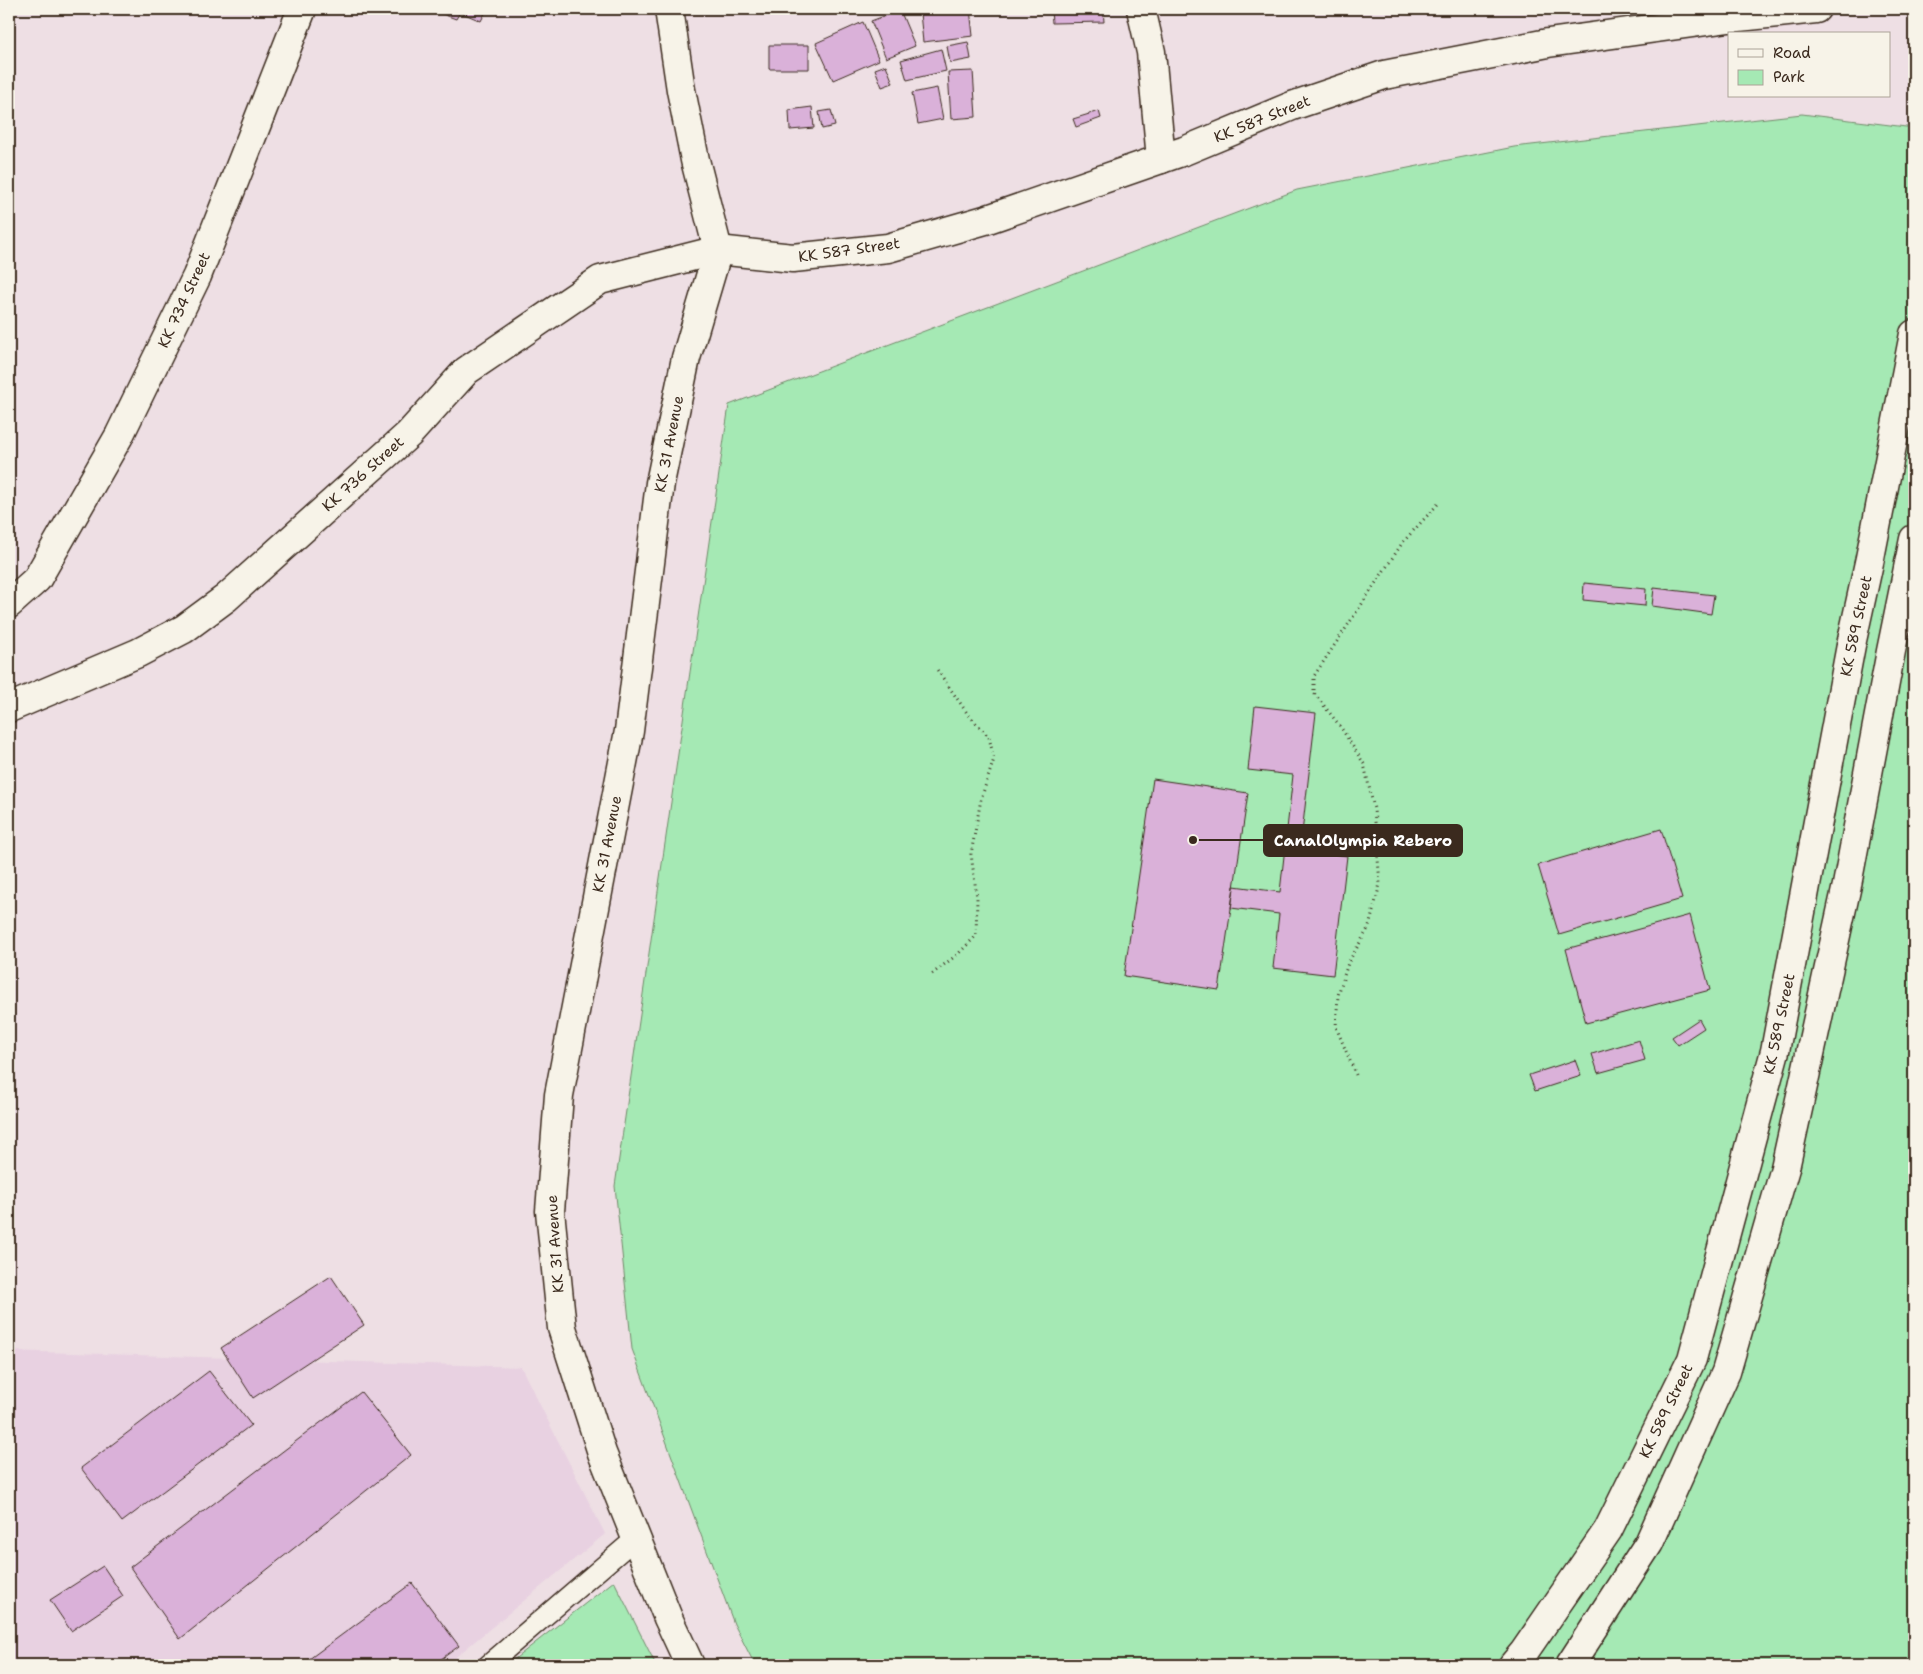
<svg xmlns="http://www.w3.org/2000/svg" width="1923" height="1674" viewBox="0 0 1923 1674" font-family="'Shantell Sans',sans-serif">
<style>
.built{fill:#e8d1e1}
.green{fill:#a5e9b4;stroke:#708a69}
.building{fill:#dab1d9;stroke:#3b2a1e}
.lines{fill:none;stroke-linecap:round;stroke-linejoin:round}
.service-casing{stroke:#3b2a1e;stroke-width:22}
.minor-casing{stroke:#3b2a1e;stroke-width:31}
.tertiary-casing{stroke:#3b2a1e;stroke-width:31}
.secondary-casing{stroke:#3b2a1e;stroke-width:31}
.path{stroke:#3b2a1e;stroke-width:3;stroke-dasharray:1 4;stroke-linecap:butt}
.service{stroke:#f7f3e8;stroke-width:19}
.minor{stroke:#f7f3e8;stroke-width:28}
.tertiary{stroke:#f7f3e8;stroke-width:28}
.secondary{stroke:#f7f3e8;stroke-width:28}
.labels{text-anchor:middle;stroke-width:4;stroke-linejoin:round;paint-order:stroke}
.street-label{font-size:15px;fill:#3b2a1e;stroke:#f7f3e8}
.leader{fill:none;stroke:#3b2a1e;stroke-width:2}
.callout-dot{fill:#3b2a1e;stroke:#f7f3e8;stroke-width:2}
.callout{fill:#3b2a1e;stroke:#3b2a1e;stroke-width:2}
.callout-label{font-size:16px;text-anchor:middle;font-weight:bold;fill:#fff}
</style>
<rect width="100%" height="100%" fill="#eedfe4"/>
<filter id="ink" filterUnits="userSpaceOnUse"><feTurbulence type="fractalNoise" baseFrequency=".02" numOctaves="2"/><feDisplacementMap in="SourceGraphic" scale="10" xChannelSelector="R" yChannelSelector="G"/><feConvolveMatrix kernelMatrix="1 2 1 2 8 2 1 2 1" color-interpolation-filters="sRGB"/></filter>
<g filter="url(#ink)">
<path class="built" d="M9,1351L521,1367L605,1534L446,1665H9Z"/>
<path class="green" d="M1802,114L1914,128V1665H755L734,1624L632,1349L615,1186L729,405L1297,190L1514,147Z
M614,1581L656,1665H507Z"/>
<path class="building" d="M429,9H487L481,21L460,12L456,19Z
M837,9H857V11L838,13Z
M957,9H970L973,36L923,42L920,13Z
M1051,9H1103L1104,22L1052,23Z
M900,10L915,46L886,58L871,21Z
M863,22L879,60L833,80L816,43Z
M968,42L971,59L950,63L947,46Z
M769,45H809V69H769Z
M941,49L946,71L907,80L901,60Z
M886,65L893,83L882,87L875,69Z
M973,71L976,117L951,119L948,72Z
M937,88L943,119L918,124L912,93Z
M812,107L814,128L790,130L789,110Z
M831,110L835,126L822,129L819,112Z
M1099,111L1101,118L1076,127L1073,119Z
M1584,583L1646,589L1645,606L1583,600Z
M1654,588L1714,595L1711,614L1652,606Z
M1255,706L1316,713L1300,850L1347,856L1333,975L1273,968L1279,914L1231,908L1234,886L1280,892L1293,775L1248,770Z
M1153,779L1248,793L1219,990L1124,976Z
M1661,829L1682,899L1559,935L1538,865Z
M1690,915L1710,990L1586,1023L1566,949Z
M1699,1019L1704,1028L1678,1045L1672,1037Z
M1639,1040L1645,1060L1598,1073L1592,1054Z
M1575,1060L1581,1076L1535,1091L1529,1075Z
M331,1276L364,1325L253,1398L221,1348Z
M209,1371L251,1425L122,1522L81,1468Z
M361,1392L411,1455L180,1639L130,1567Z
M103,1566L123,1596L71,1631L50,1600Z
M412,1583L459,1646L433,1665H301Z"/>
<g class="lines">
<g class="service-casing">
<path id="service" d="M488,1665L636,1538"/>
</g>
<g class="minor-casing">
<path id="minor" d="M1141,9L1151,52L1161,159
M9,604L37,579L119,436L197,276L302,9
M9,708L138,653L184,629L226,598L409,434L466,371L600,280L718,250
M1513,1665L1524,1652L1608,1530L1692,1359L1775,1051L1851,645L1870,558L1914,334
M1570,1665L1649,1543L1726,1372L1785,1168L1847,885L1891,651L1914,539"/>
</g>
<g class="tertiary-casing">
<path id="tertiary" d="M718,250L793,258L888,248L985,220L1184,151L1292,106L1384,75L1548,43L1729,18L1816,9"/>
</g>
<g class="secondary-casing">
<path id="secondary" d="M669,9L681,90L695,160L718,250L686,358L660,483L629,731L559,1095L550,1211L562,1328L602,1453L668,1618L690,1665"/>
</g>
<path class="path" d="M932,974L958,954L976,936L977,898L971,854L981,799L994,759L989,737L967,713L936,668
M1356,1075L1336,1027L1338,995L1348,963L1369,927L1380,884L1374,809L1364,764L1340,726L1314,693V676L1403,542L1438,504"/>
<use href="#service" class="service"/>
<use href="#minor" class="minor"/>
<use href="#tertiary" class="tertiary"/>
<use href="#secondary" class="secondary"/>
</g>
</g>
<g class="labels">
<g class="street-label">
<text transform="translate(1262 119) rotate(-22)" y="5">KK 587 Street</text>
<text transform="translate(849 250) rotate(-8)" y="5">KK 587 Street</text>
<text transform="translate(184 300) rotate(-65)" y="5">KK 734 Street</text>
<text transform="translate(669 444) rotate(-79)" y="5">KK 31 Avenue</text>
<text transform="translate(363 474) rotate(-42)" y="5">KK 736 Street</text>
<text transform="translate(1856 626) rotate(-78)" y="5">KK 589 Street</text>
<text transform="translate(607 844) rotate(-79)" y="5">KK 31 Avenue</text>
<text transform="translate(1779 1024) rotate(-78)" y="5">KK 589 Street</text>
<text transform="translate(555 1244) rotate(-94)" y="5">KK 31 Avenue</text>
<text transform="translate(1666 1411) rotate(-64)" y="5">KK 589 Street</text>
</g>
</g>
<path class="leader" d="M1193 840L1264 840"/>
<circle class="callout-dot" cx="1193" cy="840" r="5"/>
<rect class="callout" x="1264" y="825" width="198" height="31" rx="5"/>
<g class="callout-label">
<text x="1363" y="846">CanalOlympia Rebero</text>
</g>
<rect width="1923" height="1674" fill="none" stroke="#f7f3e8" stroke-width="30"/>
<rect x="15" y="15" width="1893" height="1644" fill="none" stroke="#3b2a1e" stroke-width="2" filter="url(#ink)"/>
<rect x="1728" y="32" width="162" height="65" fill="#f7f3e8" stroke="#aca397"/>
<rect x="1738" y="49" width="25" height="8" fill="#f7f3e8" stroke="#aca397"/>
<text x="1773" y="58" font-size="15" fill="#3b2a1e">Road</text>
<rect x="1738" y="70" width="25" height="15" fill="#a5e9b4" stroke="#aca397"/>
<text x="1773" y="82" font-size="15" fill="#3b2a1e">Park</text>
</svg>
